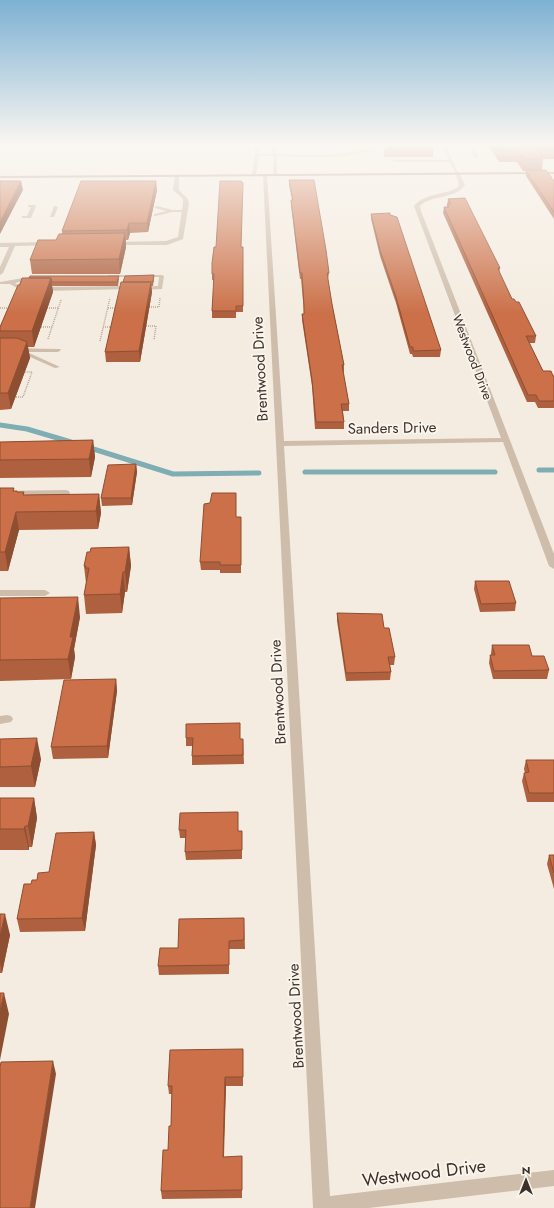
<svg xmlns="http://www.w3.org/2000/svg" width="554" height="1208" viewBox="0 0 554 1208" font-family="Jost,sans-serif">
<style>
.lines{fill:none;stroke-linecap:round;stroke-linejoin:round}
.stream{stroke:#7eadb3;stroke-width:5}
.path{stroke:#baa795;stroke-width:1.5;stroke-dasharray:1 1;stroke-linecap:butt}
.service{fill:#cebdab;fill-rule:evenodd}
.minor{fill:#cebdab;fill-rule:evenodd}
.secondary{fill:#a28c7c;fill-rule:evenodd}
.wall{fill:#af603e}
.shaded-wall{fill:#8e4e32}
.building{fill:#cb7048;stroke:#8e4e32}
.labels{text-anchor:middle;stroke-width:3.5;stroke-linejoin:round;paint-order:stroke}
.far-street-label{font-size:13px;fill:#3b312a;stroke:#fbf6ed}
.street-label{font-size:15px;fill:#3b312a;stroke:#fbf6ed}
.near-street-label{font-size:18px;fill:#3b312a;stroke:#fbf6ed}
</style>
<rect width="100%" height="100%" fill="#f4ece0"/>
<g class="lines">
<path class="stream" d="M0,425L27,429L71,442
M87,447L173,474L259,473
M539,470H554
M305,472H495"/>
<path class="path" d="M149,307H159L160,298
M0,308H10
M47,308H58
M108,308H117
M146,326H156L154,340
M41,327H52
M103,327H113
M48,339L61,300
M100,341L110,298
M12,397H23L32,372H22"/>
<path class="service" d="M254,145H258L259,154H273L270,148L266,145H270L275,149L277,154C302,155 327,156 352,152C363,151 374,145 385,145C358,161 308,157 277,156V175L275,176L273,175L274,156H259L256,175L254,176L252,175L255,155Z
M442,145H446L458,174H456L450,162H394L392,161L394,160H449Z
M28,205H34L36,206L31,218H22V216H27L31,207H28Z
M54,206L58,207L54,217H50Z
M157,206L172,210H186L188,211L186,212H172L156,216H154V214L167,211L155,208V207Z
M108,275H162L164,276L162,289L141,290L138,288L139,287L158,286L159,277H110L108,276Z
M35,276H40L42,277L15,283L22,287L29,288V290L19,289L10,284H0V282Z
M129,286L132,288L131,289L43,291L40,289L43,287Z
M0,348L60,349L61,350L58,352H27L60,367L55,368L21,353L20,352H0Z"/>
<path class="minor" d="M468,145H472L479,158H475Z
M455,172H459L465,185C455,200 432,194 420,206L421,211L554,554V569L549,566L503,442L284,446L330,1196L554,1170V1186L369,1208H313L263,175L265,174L267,175L284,441L501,438L414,206C426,192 444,196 458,187L459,184Z
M175,175L179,176V190L187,198L189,203L183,239L167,245H111L110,244L113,242L166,241L178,237L183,203V199L173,190Z
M49,242L51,243V245L15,246L3,273L0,275V267L9,247H0V243Z
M66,490L69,491L70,493L69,495L0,497V491Z
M0,590H45L50,593L45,596H0Z
M7,715L11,716L13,719L11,722L0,724V716Z"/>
<path class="secondary" d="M554,172V174L0,178V176Z"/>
</g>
<path class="wall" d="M488,145H554V159H543L542,170L554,181V219L526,176V171H523L517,162H499Z
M384,150H433V157H384Z
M289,180L329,273L328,279L332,304L344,365V372H343L349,404V411H343L344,422V429H315L312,386L302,320V314H304V312L301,279H300L291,205V200H292L289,185Z
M157,190L148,232L130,233L128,240H126V247L120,274H32L30,260L56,240L62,234V231Z
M448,199L500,268L499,273L512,299L536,336L535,343H529L543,371L554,376V408H538L535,402H527L443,213L444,207H447Z
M371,214L441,350L440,357H413L412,354H410L396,303L380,256L371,219Z
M241,247H243V312H236V318H212V311L214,280H212V274Z
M22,278L119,279L118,286H52L53,292L34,347H28L30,358L11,409L0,410V327Z
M154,279L153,286H151L152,292L140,362H106L105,352Z
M93,440L95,457L91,477L0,478V442Z
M136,464L137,472L132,505L102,506L101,498Z
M0,488H14V491L24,495L99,494L101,513L98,529L19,530L8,571H0Z
M236,517L241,525V573H220V570H201L200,562Z
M129,547L131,566L127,592H125L122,613L86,614L84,595L86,583L84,566Z
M475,581L516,603L515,611L480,612L474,589Z
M0,598L80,617L74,649L75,657L71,679L0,681Z
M337,613L384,628L395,657L394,665H390L391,672L390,680L346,681L337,621Z
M492,645L532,656L549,670L547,679H493L489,663L490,655H491V653Z
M116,679L117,691L108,758L53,759L51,747Z
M186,738L243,739L244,764L192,765V746H186Z
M0,739L41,759L35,787H0Z
M526,760H554V802H527L522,781L524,773H525L524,769Z
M0,798H34L37,818L32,847H29V850H0Z
M238,812V831H242V859L186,860L185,852L186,838H180L179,830Z
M94,832L96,845L85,931L20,932L17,919L31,884L49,872Z
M549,855H554V889L547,864Z
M0,914L10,935L2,973H0Z
M244,918L245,949H229V974L159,975L158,966L178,948Z
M243,1058V1086H226L224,1157L242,1164V1198L162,1199L161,1191L168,1150L171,1126L172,1094H169L168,1086Z"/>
<path class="shaded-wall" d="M21,181L23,190L0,234V222Z
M156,181L157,190L148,232L147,223Z
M129,223L130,233L128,240L127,230Z
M125,233L126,247L120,274L119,259Z
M51,278L53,292L34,347L32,331Z
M151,282L152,292L140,362L139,351Z
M27,342L30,358L11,409L8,393Z
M93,440L95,457L91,477L89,459Z
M136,464L137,472L132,505L131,498Z
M99,494L101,513L98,529L96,511Z
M16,512L19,530L8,571L5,552Z
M129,547L131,566L127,592L125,572Z
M123,572L125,592L122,613L120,594Z
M78,597L80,617L74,649L75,657L71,679L68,659L70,637Z
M116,679L117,691L108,758L107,746Z
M37,738L41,759L35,787L31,766Z
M34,798L37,818L32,847L28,826Z
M25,826L29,847V850L24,829Z
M94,832L96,845L85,931L82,918Z
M5,914L10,935L2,973L0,963V937Z
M4,993L9,1014L0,1060V1011Z
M53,1061L56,1074L35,1208H30Z
M225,1077L226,1086L223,1165V1157Z"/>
<path class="building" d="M393,145H431L433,150H384Z
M497,145H554V147H535L543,158L524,159L518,150H500Z
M546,170L554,181V212L526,171Z
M289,180H314L326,250L329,273H327L332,304L344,365H342L349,404H341L344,422H316L312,380L302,314H304V306L302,273H300L291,200H293Z
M0,181H21L0,222Z
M81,181H156L147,223H129L127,230L62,231Z
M220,181H241L243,183L241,247H243V306H236V311H212L214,274H212V263L214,247H216Z
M465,198L500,268H498L499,271L512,299H514L516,302H519L536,336H526L543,371H551L553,376H554V401H539L536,395H528L444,207H449L447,204H451L448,199Z
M390,213V215L397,217L441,350L413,351V347H410L396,297L380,250L371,214Z
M125,233L119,259L30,260L38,240H56L59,234Z
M154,275L153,282H123L125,276Z
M30,276H119L117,282H52L51,278H29Z
M22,278H51L32,331H0V327L18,285H20Z
M121,282H151L139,351L105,352Z
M0,338H17L27,342L8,393H0Z
M93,440L89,459L0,460V442Z
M136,464L131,498H101L108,465Z
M0,488H14L13,491H17V492H24L23,495L99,494L96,511L16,512L5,552H0Z
M212,493H236V517H241V565H220V562H200L204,504L210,503Z
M129,547L125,572H123L120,594L84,595L89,568H85L86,566H84L87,552H90L91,548Z
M475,581H509L516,603L481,604Z
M78,597L70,637H73L68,659L0,660V598Z
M337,613L382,614L384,628H389L395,657H388L391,672L346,673Z
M492,645H529L532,656H544L549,670L494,671L490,655H495Z
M116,679L107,746L51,747L64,680Z
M240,723V739H243V755L192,756L193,738H186V724Z
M37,738L31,766L0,767V739Z
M526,760H554V793H529L524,773L529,772Z
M0,798H34L28,826H25L24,829H0Z
M238,812V831H242V850L185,852L186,830H179L180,813Z
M94,832L82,918L17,919L24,884H31L32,880H37L38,873L49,872L56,833Z
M549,855H554V873Z
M0,914H5L0,937Z
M244,918V940L229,941V965L158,966L160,948H178L179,919Z
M0,993H4L0,1011Z
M243,1049V1077H225L223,1157L242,1156V1190L161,1191L163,1150H168L169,1126H171L172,1086H168L170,1050Z
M53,1061L30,1208H0V1067L1,1062Z"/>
<linearGradient id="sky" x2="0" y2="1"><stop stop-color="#7db1d3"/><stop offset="0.46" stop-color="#faf6f1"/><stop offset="1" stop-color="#faf6f1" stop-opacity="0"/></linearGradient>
<rect width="554" height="314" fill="url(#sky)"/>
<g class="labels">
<g class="far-street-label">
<text transform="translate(473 357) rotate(69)" y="5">Westwood Drive</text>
</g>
<g class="street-label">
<text transform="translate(260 369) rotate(-93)" y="5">Brentwood Drive</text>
<text transform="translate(392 428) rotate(-1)" y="5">Sanders Drive</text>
<text transform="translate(278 692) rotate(-93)" y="5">Brentwood Drive</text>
<text transform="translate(296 1016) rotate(-93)" y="5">Brentwood Drive</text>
</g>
<g class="near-street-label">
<text transform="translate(424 1173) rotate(-7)" y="6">Westwood Drive</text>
</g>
</g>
<g transform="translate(526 1180)" stroke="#fbf6ed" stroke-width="3" paint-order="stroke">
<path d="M0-3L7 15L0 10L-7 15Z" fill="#3b312a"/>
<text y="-6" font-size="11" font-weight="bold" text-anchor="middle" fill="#3b312a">N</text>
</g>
</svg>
